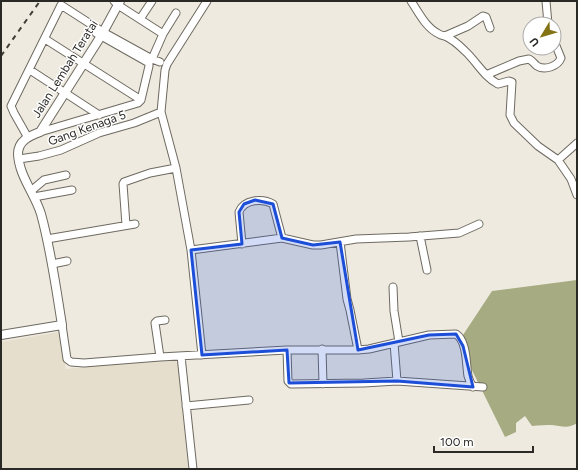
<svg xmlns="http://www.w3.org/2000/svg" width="578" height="470" viewBox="0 0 578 470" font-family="Figtree,sans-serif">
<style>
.built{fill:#e5decd}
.forest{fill:#a6ab81}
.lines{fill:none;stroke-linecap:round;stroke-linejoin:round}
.minor-casing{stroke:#6e6a61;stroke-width:9}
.major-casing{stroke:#6e6a61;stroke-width:10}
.minor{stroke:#fff;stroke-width:7}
.major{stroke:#fff;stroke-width:8}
.rail{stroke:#3f3e39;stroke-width:2;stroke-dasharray:5 5;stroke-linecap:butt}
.marked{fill:#1d4ed8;fill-opacity:0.2;stroke:#1d4ed8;stroke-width:3;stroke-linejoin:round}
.labels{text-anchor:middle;stroke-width:3;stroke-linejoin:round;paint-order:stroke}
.street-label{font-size:12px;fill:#2a2925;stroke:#fff}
</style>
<rect width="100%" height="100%" fill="#eeeadf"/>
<path class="built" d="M59,332L66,369L170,359L175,361L178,364L188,469H1V342Z"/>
<path class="forest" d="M577,280V423C569,429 561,426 552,425C546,425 539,425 532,426L525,416L516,423V432L505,437L468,362L463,335L492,291Z"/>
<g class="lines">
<g class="minor-casing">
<path id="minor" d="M114,1L121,7L163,34
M411,1C419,13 426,28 439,34C442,36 442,35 445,36C452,39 460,46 465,51C477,62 484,77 498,84L509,81L512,82L510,115L514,123L538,146L558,160L571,179L577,195
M546,1L548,24
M140,19L152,1
M445,36L468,26L483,16L486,17L490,28
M45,39L141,100
M152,59L160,62
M30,70L99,115
M486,75L519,61L529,59C533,61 534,64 537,66C545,71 558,66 561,58L554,41
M40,132L138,103L141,100L149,66V63L96,33
M27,136L14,113L11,106L61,5L103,32L152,59L163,34L176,13
M19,159L39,156L61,150L99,133L134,123L161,112
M558,160L577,143
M31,191L44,180L66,175
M34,197L72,190
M126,225L123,184L124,182L150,173L176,168
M420,236L427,270
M47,239L135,224
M340,242L347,299L350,310L358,350
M242,244L239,212C244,199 263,198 273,204L282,238
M191,250L282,238L313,245H321L356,239L409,237L459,233L479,224
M52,264L67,261
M393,287L394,311L399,342
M62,325L67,359L71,362L84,363L160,357L287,350H358L369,349L429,335L456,334C467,341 466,364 468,376C469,380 471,384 473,387
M394,343L397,381
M322,349L323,384
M287,350L288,381L291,384L364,383L397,381L483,387
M202,355L191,250L176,168L161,112L165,70L167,64L207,1
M181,356L193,469
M160,357L155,323L157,321L165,320
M186,406L249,400"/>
</g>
<g class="major-casing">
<path id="major" d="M1,335L62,325C56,288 51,250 41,214C35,194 19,176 18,154C18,141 29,136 40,132L101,36L120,1"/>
</g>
<use href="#minor" class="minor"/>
<use href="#major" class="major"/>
<path class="rail" d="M1,56L40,1"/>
</g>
<path class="marked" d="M255,200L273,204L282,238L313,245L340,242L358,350L429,335L456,334L463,346L473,387L397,381L289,383L287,350L202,355L191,250L242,244L239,212L244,204Z"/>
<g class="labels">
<g class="street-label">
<text transform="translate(65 69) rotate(-58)" y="4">Jalan Lembah Teratai</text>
<text transform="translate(87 128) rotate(-20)" y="4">Gang Kenaga 5</text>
</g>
</g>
<rect width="578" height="470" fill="none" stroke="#2a2925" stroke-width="4"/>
<g transform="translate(542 36) rotate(232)"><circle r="19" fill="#ffffff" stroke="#aaa9a8"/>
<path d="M0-3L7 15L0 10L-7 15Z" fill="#847315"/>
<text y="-6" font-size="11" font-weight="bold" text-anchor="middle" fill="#2a2925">U</text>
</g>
<path d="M434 446v6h99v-6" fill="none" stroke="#2a2925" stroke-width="2"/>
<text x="440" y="446" font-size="12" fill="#2a2925" stroke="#ffffff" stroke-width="3" paint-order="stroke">100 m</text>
</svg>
